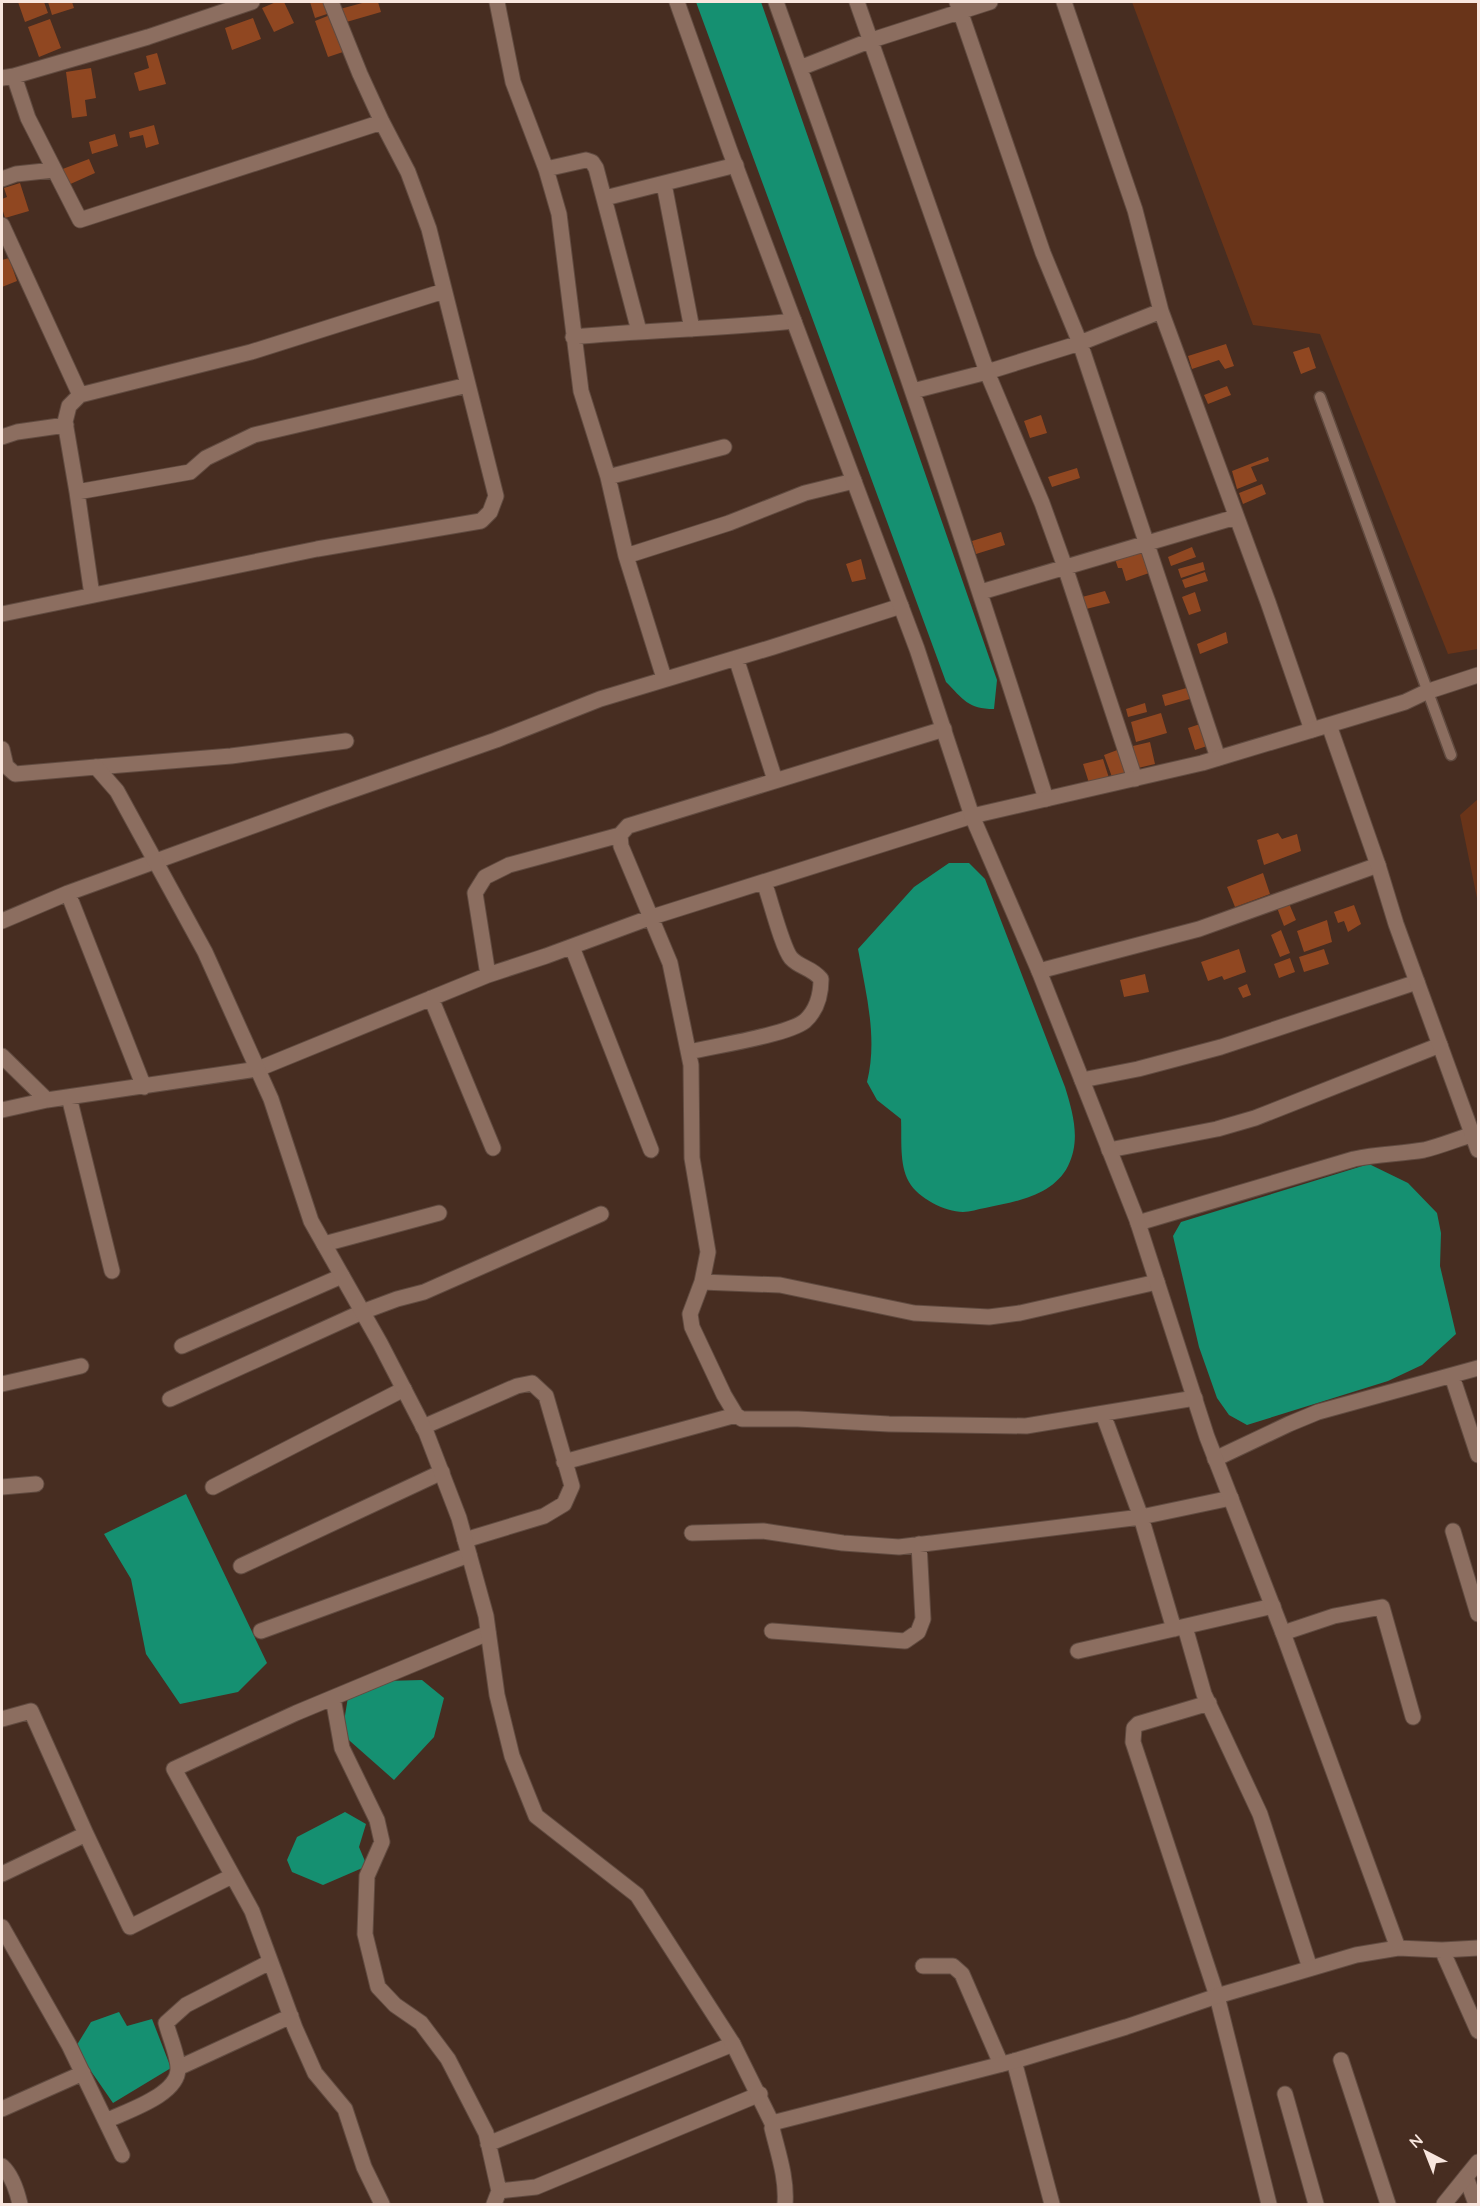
<svg xmlns="http://www.w3.org/2000/svg" width="1480" height="2206" viewBox="0 0 1480 2206" font-family="Quicksand,sans-serif">
<style>
.green{fill:#693419}
.water{fill:#159071}
.building{fill:#904721}
.lines{fill:none;stroke-linecap:round;stroke-linejoin:round}
.service-casing{stroke:#614b40;stroke-width:13}
.minor-casing{stroke:#614b40;stroke-width:17}
.tertiary-casing{stroke:#614b40;stroke-width:17}
.service{stroke:#8c6e60;stroke-width:10}
.minor{stroke:#8c6e60;stroke-width:15}
.tertiary{stroke:#8c6e60;stroke-width:15}
</style>
<rect width="100%" height="100%" fill="#472d21"/>
<path class="green" d="M1132,2H1478V649L1448,654L1320,334L1253,325Z
M1478,799V903L1460,815Z"/>
<path class="water" d="M696,2H761L997,680L994,709C968,709 963,699 946,682Z
M949,863H969L985,879L1065,1087C1073,1113 1081,1140 1068,1166C1053,1196 1014,1202 985,1208C978,1209 970,1212 963,1212C945,1212 918,1198 909,1182C899,1164 902,1139 901,1119L877,1100L867,1082C878,1038 866,994 858,949L914,887Z
M1369,1164L1408,1183L1437,1213L1441,1233L1440,1266L1456,1334L1422,1365L1388,1381L1247,1425L1229,1415L1217,1398L1199,1347L1173,1236L1181,1222Z
M186,1494L267,1663L238,1692L180,1704L146,1654L131,1579L104,1534Z
M422,1680L444,1698L434,1737L394,1780L342,1734L348,1697L385,1681Z
M345,1812L366,1824L359,1847L367,1866L323,1885L292,1872L287,1860L297,1837Z
M119,2012L127,2026L152,2019L171,2068L113,2103L75,2048L91,2022Z"/>
<path class="building" d="M18,2H44L48,13L25,22Z
M48,2H72L74,8L52,15Z
M276,2H284L294,23L274,32L262,8Z
M310,2H326L330,13L315,18Z
M366,2H378L381,12L343,23L340,9Z
M330,15L343,52L328,57L315,21Z
M253,18L261,39L232,50L225,28Z
M50,19L61,48L39,57L28,27Z
M157,53L166,84L139,91L134,73L149,68L146,56Z
M91,68L96,98L85,100L87,116L72,118L66,72Z
M154,125L159,144L146,148L143,135L130,138L129,132Z
M115,134L118,146L92,154L89,142Z
M89,159L95,173L66,186L60,170Z
M20,183L29,211L5,218L2,208V199L7,197L4,188Z
M9,258L17,281L2,287V260Z
M1226,344L1234,366L1225,369L1219,360L1192,369L1188,356Z
M1309,347L1316,368L1301,374L1293,352Z
M1227,386L1231,395L1208,404L1204,395Z
M1041,415L1047,433L1030,438L1024,421Z
M1268,457L1269,461L1251,467L1257,481L1237,489L1232,471Z
M1077,468L1080,478L1052,487L1048,477Z
M1262,484L1266,494L1243,504L1239,493Z
M1001,532L1005,545L976,554L972,541Z
M1192,547L1196,557L1171,566L1168,557Z
M1145,550L1152,572L1126,581L1122,568H1118L1115,559Z
M861,559L866,579L852,582L846,564Z
M1203,562L1205,570L1181,578L1178,569Z
M1205,572L1208,581L1185,588L1182,580Z
M1105,591L1110,603L1086,609L1082,597Z
M1195,592L1201,611L1189,615L1182,597Z
M1226,632L1228,643L1200,654L1197,644Z
M1190,687L1193,698L1165,706L1162,695Z
M1145,703L1147,712L1128,717L1126,709Z
M1161,713L1167,733L1136,742L1131,722Z
M1203,723L1210,745L1195,750L1188,728Z
M1150,742L1155,764L1138,768L1133,746Z
M1120,749L1126,775L1112,777L1104,755Z
M1103,759L1109,778L1089,783L1083,764Z
M1278,833L1282,839L1297,834L1301,851L1264,865L1257,840Z
M1263,873L1270,894L1235,907L1227,887Z
M1288,901L1296,920L1284,926L1276,905Z
M1354,905L1361,924L1348,932L1344,921L1338,923L1334,912Z
M1327,920L1332,942L1304,952L1297,931Z
M1281,930L1290,953L1280,957L1271,935Z
M1239,949L1246,972L1224,980L1222,976L1208,981L1201,962Z
M1324,949L1329,964L1304,972L1299,957Z
M1290,958L1295,972L1279,978L1274,964Z
M1145,974L1149,992L1124,997L1120,980Z
M1247,984L1251,995L1243,998L1238,988Z"/>
<g class="lines">
<g class="service-casing">
<path id="service" d="M1320,397L1451,755"/>
</g>
<g class="minor-casing">
<path id="minor" d="M497,2L513,82L546,169L559,214L581,391L608,477L626,556L664,678
M776,2C871,266 962,531 1046,799
M857,2L987,372L1042,503L1065,567L1135,779
M957,2L1043,253L1080,343L1218,758
M1064,2L1135,210L1161,311L1268,602L1312,730
M800,68L869,41L990,2
M14,76L28,118L80,220L382,122
M2,78L14,76L148,37L252,2
M546,169L586,160L592,162L596,168L639,331
M2,179L16,174L54,170
M664,184L692,329
M605,198L736,165
M2,225L80,395
M573,337C647,330 720,329 794,321
M913,391L987,372L1080,343L1161,311
M2,437L17,432L66,425
M608,477L724,447
M77,492L65,422L69,406L80,395L251,352L444,291
M626,556L729,523L805,493L854,481
M981,592L1236,517
M92,595L77,492L190,472L206,458L254,435L468,385
M2,614L317,549L481,521L490,512L496,496L429,229L408,172L382,122L360,74L331,2
M736,658L775,780
M944,729L628,826L620,835L621,846L670,963L691,1065L692,1158L708,1252L702,1282L690,1314L692,1327L724,1395L736,1415L742,1419H798L889,1424L1026,1426L1195,1398
M96,767L231,756L346,741
M68,893L144,1087
M2,921L68,893L324,800L496,740L600,699L773,647L901,606
M572,947L651,1150
M1039,971L1199,929L1378,865
M488,975L475,893L485,877L509,865L620,835
M431,998L493,1148
M689,1052C714,1046 787,1035 805,1021C817,1010 821,994 821,979C811,967 800,968 791,958C782,947 770,898 764,882
M2,1056L47,1100
M1082,1080L1138,1069L1221,1047L1417,982
M69,1097L112,1271
M2,1110L47,1100L258,1069L488,975L546,956L649,918L972,816
M1109,1150L1217,1129L1255,1118L1440,1045
M1138,1223L1354,1159C1377,1154 1400,1154 1424,1150C1441,1146 1457,1139 1474,1134
M324,1244L439,1213
M702,1282L780,1285L914,1313L989,1317L1020,1313L1157,1282
M182,1346L342,1276
M1452,1376L1478,1455
M2,1384L81,1366
M170,1399L362,1312L397,1299L424,1292L601,1214
M1103,1414L1141,1517L1174,1629
M423,1427L517,1386L532,1383L546,1396L572,1486L564,1504L544,1516L465,1540
M1215,1459L1289,1424L1318,1412L1478,1368
M564,1462L736,1415
M2,1487L36,1484
M213,1487L404,1389
M1453,1531L1478,1614
M692,1533L763,1531L843,1543L899,1547L1141,1517L1231,1498
M241,1566L442,1472
M1185,1627L1204,1694L1260,1814L1310,1968
M261,1631L469,1555
M772,1631L905,1641L918,1632L923,1619L919,1544
M1283,1633L1334,1616L1382,1607L1413,1717
M1078,1651L1273,1606
M333,1698L342,1748L377,1820L382,1842L367,1876L365,1934L378,1987L395,2005L421,2023L448,2059L486,2133L499,2191L494,2204
M1209,1703L1138,1724L1134,1728L1133,1742L1217,1996L1269,2204
M2,1719L31,1711L86,1834L2,1874
M86,1834L130,1927L232,1876
M2,1927L69,2045L122,2155
M923,1966H953L962,1974L1001,2064
M1341,2060L1388,2204
M1014,2061L1052,2204
M178,2068L291,2016
M1285,2094L1316,2204
M2,2109L83,2073
M106,2121C126,2111 179,2095 178,2068C178,2056 169,2035 166,2023L186,2005L270,1962
M488,2144L733,2044
M2,2166C12,2175 17,2191 20,2204
M1466,2177L1476,2204
M499,2191L536,2187L760,2094
M382,2204L364,2167L345,2109L315,2073L295,2028L252,1911L174,1769L296,1713L488,1633"/>
</g>
<g class="tertiary-casing">
<path id="tertiary" d="M677,2L730,151L917,649L972,816
M1329,725L1378,865L1396,924L1478,1150
M2,749L6,766L15,774L96,767L117,791L205,952L271,1099L311,1221L380,1343L426,1432L459,1518L486,1616L497,1695L512,1756L536,1816L637,1895L733,2044L773,2125
M1398,1948L1283,1633L1207,1437L1137,1220L1039,971L972,816L1202,763L1405,702L1426,692L1478,675
M1442,1950L1478,1948
M785,2204C787,2178 778,2153 772,2128L776,2122L1014,2061L1126,2027L1217,1996L1356,1955L1398,1948L1442,1950L1478,2031
M1444,2204L1478,2162"/>
</g>
<use href="#service" class="service"/>
<use href="#minor" class="minor"/>
<use href="#tertiary" class="tertiary"/>
</g>
<rect width="1480" height="2206" fill="none" stroke="#f8e6de" stroke-width="6"/>
<g transform="translate(1426 2152) rotate(318)" stroke="#472d21" stroke-width="4.5" paint-order="stroke">
<path d="M0-4.5L10 22L0 15L-10 22Z" fill="#f8e6de"/>
<text y="-9" font-size="16" font-weight="bold" text-anchor="middle" fill="#f8e6de">N</text>
</g>
</svg>
